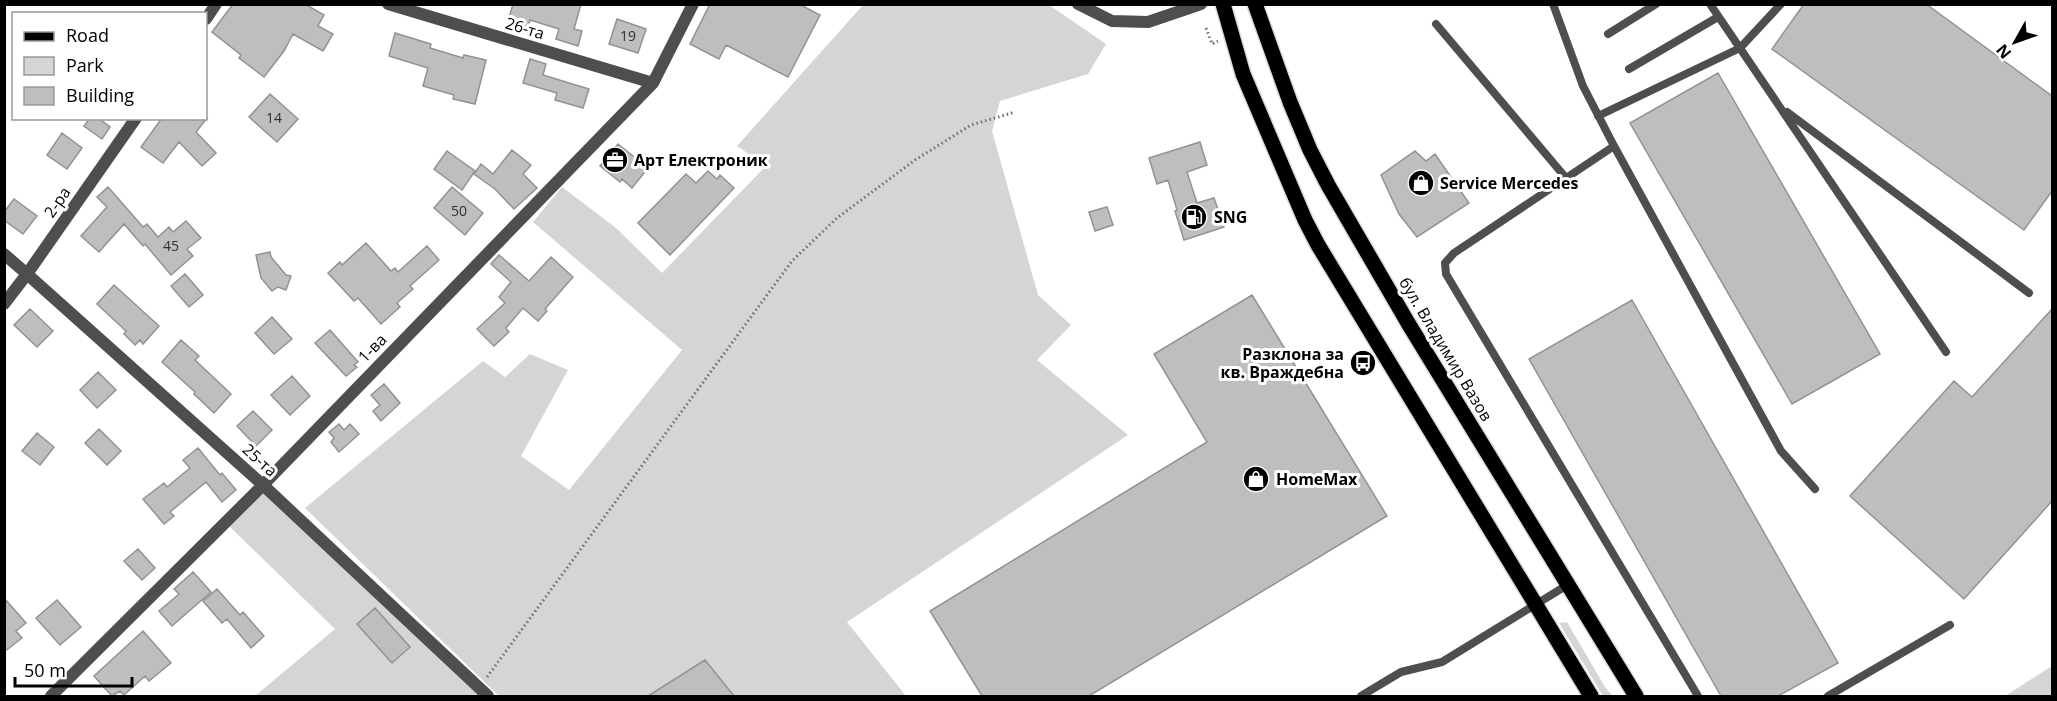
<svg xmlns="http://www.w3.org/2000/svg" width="2057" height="701" viewBox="0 0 2057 701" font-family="'Open Sans',sans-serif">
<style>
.green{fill:#d5d5d5}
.building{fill:#bebebe;stroke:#929292;stroke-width:1.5}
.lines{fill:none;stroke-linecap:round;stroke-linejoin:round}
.primary-casing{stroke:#dbdbdb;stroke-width:18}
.path{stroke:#707070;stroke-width:3;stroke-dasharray:1.5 3;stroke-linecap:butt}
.service{stroke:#4e4e4e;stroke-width:8}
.minor{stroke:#4e4e4e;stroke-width:12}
.tertiary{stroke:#4e4e4e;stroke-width:12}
.primary{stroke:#000;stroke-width:15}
.labels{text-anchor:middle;stroke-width:6;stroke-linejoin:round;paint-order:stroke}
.number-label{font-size:14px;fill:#303030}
.street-label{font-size:16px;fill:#000;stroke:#fff}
.poi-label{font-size:16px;font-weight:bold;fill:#000;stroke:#fff;text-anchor:start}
</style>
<rect width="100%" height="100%" fill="#fff"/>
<path class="green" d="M863,5H1049L1106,44L1088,74L1000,101L992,131L1038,295L1071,325L1037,360L1128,435L847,622L906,696H734L705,660L648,696H499L305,508L483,361L505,377L530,354L568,370L521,456L569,490L682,350L533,222L562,187L616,228L662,273L766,166L737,146Z
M263,485L486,696H255L335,629L229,526Z
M1567,622L1605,687L1613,696H1603L1559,623Z
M2052,666V696H2005Z"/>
<path class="building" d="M233,4H305L324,15L318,26L333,34L323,51L293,34L284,51L264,77L239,58L241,55L212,32Z
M513,4H581L574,29L582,31L578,46L556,39L559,29L530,20L527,31L507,25Z
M710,4H799L820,15L788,77L726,45L719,59L690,44Z
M1804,4H1926L2052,96V191L2024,230L1772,49Z
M617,19L646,29L638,53L609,44Z
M395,33L431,44L430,48L463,58L464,55L486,60L475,104L453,99L454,95L423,86L428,68L389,56Z
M530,59L546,64L543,75L589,89L583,108L555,100L557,93L523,83Z
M1718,73L1880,354L1792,404L1630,123Z
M270,94L298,119L277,142L249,117Z
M90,118H98L110,127L102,139L84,126Z
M162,118H207L196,132L216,153L202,166L179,142L163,163L141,147Z
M62,133L82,148L67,169L47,155Z
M1200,142L1207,165L1187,172L1197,203L1214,198L1224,227L1184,240L1175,211L1177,210L1168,180L1157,184L1149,158Z
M618,144L648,168L632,188L622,179L620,182L600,166Z
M512,150L531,165L523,174L537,188L514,209L495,189L474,174L481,164L493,174Z
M447,151L475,171L462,190L434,169Z
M1415,151L1426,161L1435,154L1469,203L1417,237L1399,214L1381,175Z
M708,171L717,179L720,175L734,188L670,255L638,223L686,174L696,183Z
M108,187L143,227L147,224L158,237L169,227L173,232L186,221L201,238L187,249L193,256L171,275L145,244L143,246L124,224L99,252L81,236L107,207L97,197Z
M452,187L483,213L465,235L434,208Z
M14,199L37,216L23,234L4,220V212Z
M1107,207L1113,225L1095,231L1089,212Z
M366,243L391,271L395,268L398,272L427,246L439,260L410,286L413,289L397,303L400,307L381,324L358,298L354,301L328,273L340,262L342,265Z
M270,252L271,257L286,275L291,276L286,290L278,287L272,291L261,278L256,255Z
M499,255L529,281L551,257L573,277L545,309L547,311L538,321L523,308L506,328L509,332L494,346L477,329L505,303L499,297L511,282L491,264Z
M185,274L203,295L189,307L171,286Z
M114,285L159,326L143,344L140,340L135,345L124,334L126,331L97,304Z
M1252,295L1387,516L1089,696H982L930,611L1207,442L1154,354Z
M1632,300L1838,663L1778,696H1721L1529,359Z
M30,309L53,331L37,347L14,325Z
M2052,309V501L1964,599L1850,496L1954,381L1972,397Z
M272,317L292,339L274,354L255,333Z
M330,330L358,362L354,365L357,367L346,376L315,343Z
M181,340L199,356L195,360L231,394L214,413L194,394L195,392L162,362Z
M98,372L116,390L97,408L80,390Z
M292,376L310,396L290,415L271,395Z
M384,384L400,403L381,421L373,411L380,405L371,395Z
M253,411L272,430L256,446L237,426Z
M339,424L344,430L350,424L359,434L339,452L331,442L334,438L329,432Z
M99,429L121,451L107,465L85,443Z
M37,433L54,447L40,465L22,451Z
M198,448L220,475L222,473L236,490L222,502L206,482L170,512L174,516L164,524L143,499L164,483L167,487L190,468L183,460Z
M138,549L155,568L142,580L124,561Z
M193,572L211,592L172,626L159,611L179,594L174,589Z
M217,589L240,615L243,612L264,636L251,648L227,619L222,623L203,601Z
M4,598L26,623L16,631L22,638L4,652Z
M57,600L81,627L60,645L36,618Z
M375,608L410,647L392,663L357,624Z
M143,631L171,663L149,681L145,676L124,695L120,691L112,696L94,676Z
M705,660L734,696H648Z"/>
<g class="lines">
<g class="primary-casing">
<path id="primary" d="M1223,4L1243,74L1305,220L1318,245L1591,696
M1255,4L1290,102L1310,150L1328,185L1408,323L1636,696"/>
</g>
<path class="path" d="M1206,28L1212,44L1218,41
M487,677L792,261L837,218L915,160L971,125L1015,112"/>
<path class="service" d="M1553,4L1583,86L1614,146L1781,451L1815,489
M1710,4L1946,352
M1436,24L1566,178
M1608,34L1656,4
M1629,69L1718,17
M1787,112L2029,293
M1598,116L1740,48L1781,4
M1614,146L1454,253L1445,263L1446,274L1698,696
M1361,696L1401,672L1442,662L1569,584
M1828,696L1950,625"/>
<path class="minor" d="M388,4L653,83
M4,304L27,274L263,485L488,696
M51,696L263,485L653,83L693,4"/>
<path class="tertiary" d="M1078,4L1112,21L1148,22L1201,4
M206,19L216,4
M4,254L27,274L136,118"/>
<use href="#primary" class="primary"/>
</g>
<defs>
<g id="office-disc" transform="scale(1.35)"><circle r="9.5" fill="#000" stroke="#fff"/><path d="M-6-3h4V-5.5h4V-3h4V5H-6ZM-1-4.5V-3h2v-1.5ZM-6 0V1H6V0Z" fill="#fff"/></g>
<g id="shop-disc" transform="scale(1.35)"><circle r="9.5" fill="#000" stroke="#fff"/><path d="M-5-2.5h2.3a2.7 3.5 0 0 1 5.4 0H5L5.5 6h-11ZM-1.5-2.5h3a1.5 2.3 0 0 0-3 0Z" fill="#fff"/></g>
<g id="fuel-disc" transform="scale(1.35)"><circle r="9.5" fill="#000" stroke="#fff"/><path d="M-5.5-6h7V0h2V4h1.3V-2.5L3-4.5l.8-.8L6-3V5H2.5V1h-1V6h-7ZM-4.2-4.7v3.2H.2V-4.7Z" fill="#fff"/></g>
<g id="bus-disc" transform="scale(1.35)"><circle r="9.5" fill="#000" stroke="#fff"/><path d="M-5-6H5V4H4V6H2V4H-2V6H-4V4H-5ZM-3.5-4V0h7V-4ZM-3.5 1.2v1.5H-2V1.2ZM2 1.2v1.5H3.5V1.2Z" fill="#fff"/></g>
</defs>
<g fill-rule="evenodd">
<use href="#office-disc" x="615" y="160"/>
<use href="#shop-disc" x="1421" y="183"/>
<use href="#fuel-disc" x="1194" y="217"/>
<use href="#bus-disc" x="1363" y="363"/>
<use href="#shop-disc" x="1256" y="479"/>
</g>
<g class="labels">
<g class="number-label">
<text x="628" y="41">19</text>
<text x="274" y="123">14</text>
<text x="459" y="216">50</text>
<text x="171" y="251">45</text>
</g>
<g class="street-label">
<text transform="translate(525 28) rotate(17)" y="6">26-та</text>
<text transform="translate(57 202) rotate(-55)" y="6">2-ра</text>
<text transform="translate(372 348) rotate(-46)" y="6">1-ва</text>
<text transform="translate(1446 349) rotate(59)" y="6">бул. Владимир Вазов</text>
<text transform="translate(260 460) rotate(42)" y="6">25-та</text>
</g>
<g class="poi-label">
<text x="634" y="166">Арт Електроник</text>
<text x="1440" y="189">Service Mercedes</text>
<text x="1214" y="223">SNG</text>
<text x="1344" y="360" text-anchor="end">Разклона за<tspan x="1344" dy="18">кв. Враждебна</tspan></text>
<text x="1276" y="485">HomeMax</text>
</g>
</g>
<rect width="2057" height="701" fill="none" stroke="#000000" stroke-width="12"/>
<rect x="12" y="12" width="195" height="108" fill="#ffffff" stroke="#999999" stroke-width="1.5"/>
<rect x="24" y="32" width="30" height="9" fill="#000000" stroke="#999999" stroke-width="1.5"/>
<text x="66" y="42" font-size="18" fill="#000000">Road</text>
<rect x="24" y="57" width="30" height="18" fill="#d5d5d5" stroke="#999999" stroke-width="1.5"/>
<text x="66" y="72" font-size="18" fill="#000000">Park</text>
<rect x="24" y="87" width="30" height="18" fill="#bebebe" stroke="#999999" stroke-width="1.5"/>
<text x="66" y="102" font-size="18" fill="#000000">Building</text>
<g transform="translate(2015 42) rotate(230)" stroke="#ffffff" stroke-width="4.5" paint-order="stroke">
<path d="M0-4.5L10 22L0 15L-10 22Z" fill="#000000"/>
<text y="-9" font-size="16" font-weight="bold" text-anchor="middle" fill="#000000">N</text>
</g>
<path d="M15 677v9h117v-9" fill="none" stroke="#000000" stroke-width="3"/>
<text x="24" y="677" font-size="18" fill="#000000" stroke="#ffffff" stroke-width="4.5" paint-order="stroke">50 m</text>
</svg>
